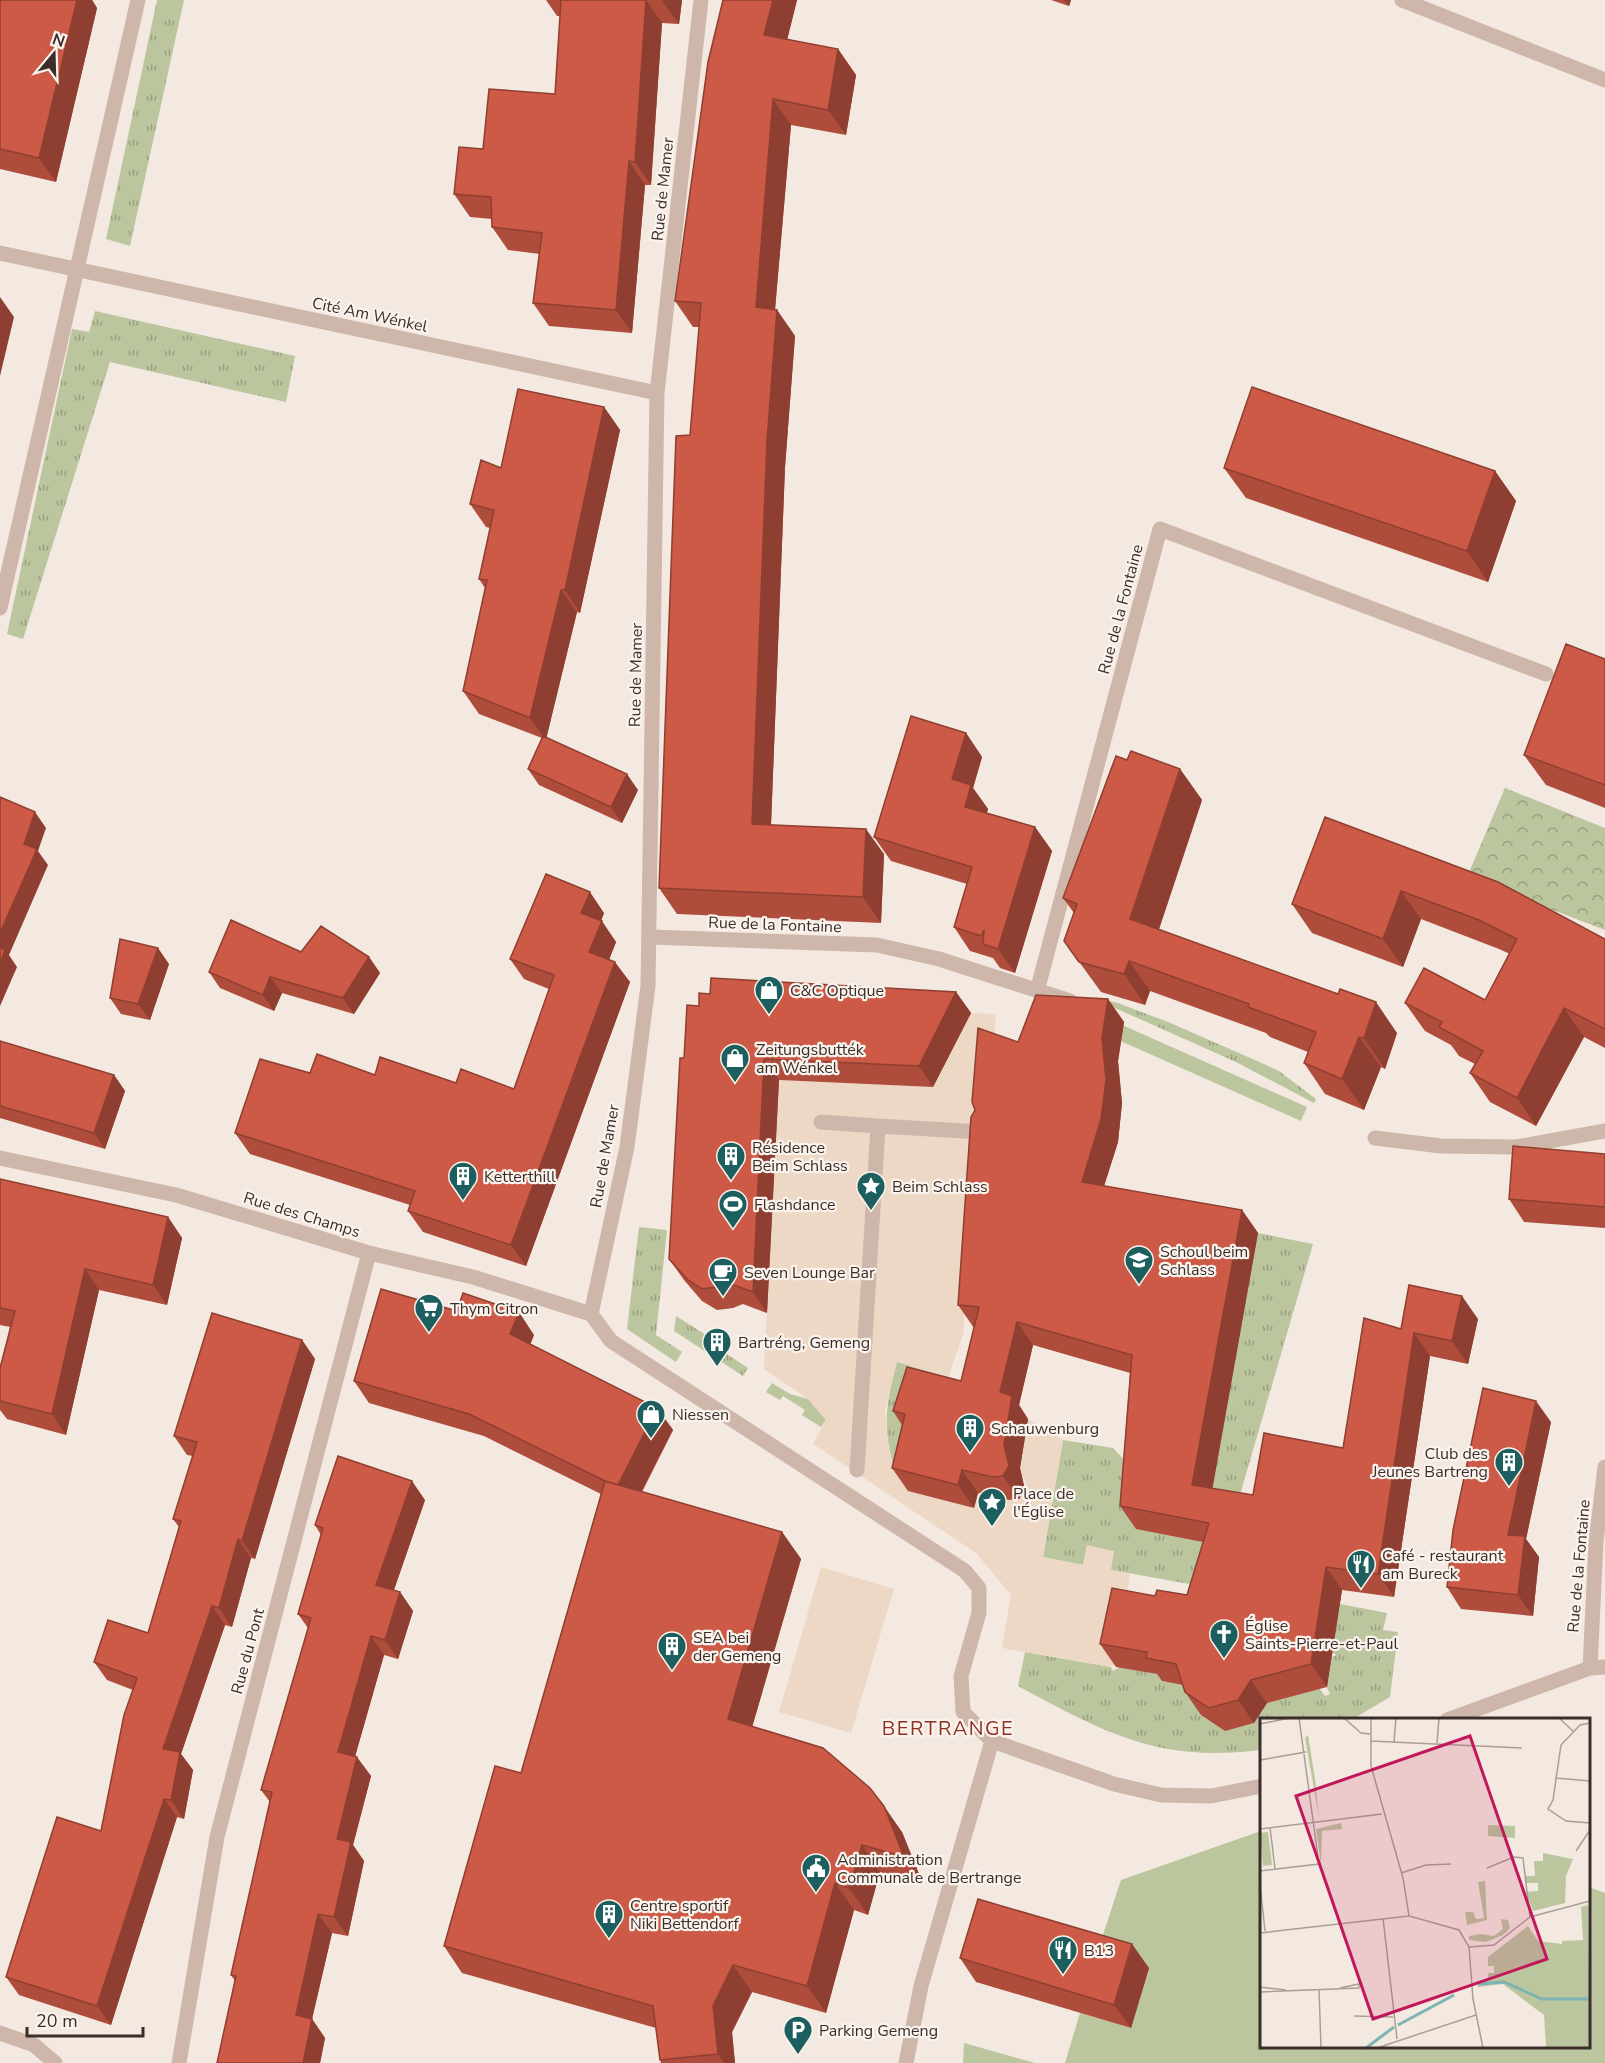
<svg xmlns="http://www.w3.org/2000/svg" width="1605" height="2063" viewBox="0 0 1605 2063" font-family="'Nunito Sans',sans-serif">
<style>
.grass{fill:url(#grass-tufts)}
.forest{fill:url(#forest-crowns)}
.green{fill:#bbc59e}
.plaza{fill:#edd8c6}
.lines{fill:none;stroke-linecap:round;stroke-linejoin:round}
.minor{stroke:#ceb7aa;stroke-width:15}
.wall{fill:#af4d3c}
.shaded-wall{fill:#8f3f31}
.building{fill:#cc5a46;stroke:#8f3f31;stroke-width:1.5}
.labels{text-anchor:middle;stroke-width:4.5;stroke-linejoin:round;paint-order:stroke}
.street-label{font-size:16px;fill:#3b2e2a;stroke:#fbf3ed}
.poi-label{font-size:16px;fill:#3b2e2a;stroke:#fbf3ed;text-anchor:start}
.quarter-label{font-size:20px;letter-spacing:1.5px;fill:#8f2f1e;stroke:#fbf3ed}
.inset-river{fill:none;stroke:#7db3b1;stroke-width:3}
.inset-road{fill:none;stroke:#aa9e97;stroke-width:1.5}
.view{fill:#c2185b;fill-opacity:0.15;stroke:#c2185b;stroke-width:3}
.inset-edge{fill:none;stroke:#3b2e2a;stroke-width:3}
</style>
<defs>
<pattern id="grass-tufts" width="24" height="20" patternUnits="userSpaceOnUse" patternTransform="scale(1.5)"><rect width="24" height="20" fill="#bbc59e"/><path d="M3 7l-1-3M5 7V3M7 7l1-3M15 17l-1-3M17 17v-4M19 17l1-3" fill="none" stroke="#99a081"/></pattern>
<pattern id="forest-crowns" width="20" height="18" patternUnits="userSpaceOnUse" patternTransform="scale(1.5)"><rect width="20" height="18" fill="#bbc59e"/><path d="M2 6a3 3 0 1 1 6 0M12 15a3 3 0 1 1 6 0" fill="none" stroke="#99a081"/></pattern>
</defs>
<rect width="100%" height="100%" fill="#f4e9e0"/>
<path class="grass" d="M157,0H184L130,246L106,239Z
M95,311L295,356L286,402L110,362L23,639L7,634L72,329L89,332Z
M1097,1000L1115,1002L1168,1022L1264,1064L1279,1071L1316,1099L1314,1103L1236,1062Z
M639,1227L667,1230L656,1335L682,1352L676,1362L627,1329Z
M1258,1233L1313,1244L1235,1512L1195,1585L1111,1570L1087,1545L1083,1565L1043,1557L1063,1440L1113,1448L1202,1541Z
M676,1316L714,1340L719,1349L748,1368L743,1376L674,1331Z
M897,1361L981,1388L914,1469L893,1464C882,1425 887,1400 897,1361Z
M772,1383L790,1394L808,1399L826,1420L821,1427L802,1415L805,1410L783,1396L780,1400L766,1392Z
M1340,1604L1387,1613L1383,1630L1398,1632L1390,1697L1353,1719L1262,1720L1261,1750C1159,1763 1105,1733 1018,1686L1025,1652L1111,1667L1113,1671L1120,1667L1163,1675L1162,1681L1167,1682H1205L1212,1722L1215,1724L1255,1710L1261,1713L1263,1710L1258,1706L1260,1691L1319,1688L1325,1696L1330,1694L1327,1688L1332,1657L1336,1655L1331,1651Z"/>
<path class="forest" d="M1505,788L1605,828V930L1467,877Z"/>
<path class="green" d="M1095,1013L1307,1107L1301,1121L1089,1027Z
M1261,1831L1262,2046H1588L1589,1887L1605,1893V2063H1065L1080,2013L1131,2028L1097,1953L1121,1880Z
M964,2043L1035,2063H963Z"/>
<path class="plaza" d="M971,1013L996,1014L987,1150L964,1262V1332L948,1378L897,1362L885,1411L888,1446L893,1464L914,1469L974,1508L982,1480L1025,1490L1026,1482L1020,1473L1028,1419L1063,1440L1043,1557L1083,1565L1087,1545L1114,1551L1111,1570L1130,1574L1117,1663L1111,1667L1002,1648L1011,1595L976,1553L813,1444L826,1420L808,1399L764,1369L779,1080L933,1087Z
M821,1567L894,1589L851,1733L779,1712Z"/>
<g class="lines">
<path class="minor" d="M701,0L657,393L648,986L627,1147L591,1314L611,1341L965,1571L979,1588V1613L961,1676L963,1712L992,1741L1114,1784L1161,1795L1211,1796L1262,1786
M1402,0L1605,80
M0,253L657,393
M0,608L138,0
M650,937L877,945L939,959L1070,1001
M1037,991L1160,529L1546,674
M821,1122L878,1126
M1375,1138L1441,1146L1516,1147L1605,1131
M0,1158L176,1195L369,1253L473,1277L591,1314
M857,1470L878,1126L982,1132
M1590,1668L1596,1542L1605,1467
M1447,1720L1590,1668L1605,1667
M0,2033L34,2045L55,2063
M179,2063L217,1837L369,1253
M906,2063L921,1986L992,1741"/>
</g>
<path class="wall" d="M0,0H92L97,8L56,182L0,169Z
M546,0H682L679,24L662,23L651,185H645L632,333L549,326L533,303L540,254L508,250L492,227V219L470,217L454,194L483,149L555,94L560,16H557Z
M723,0H797L787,39L838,49L856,75L846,135L791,125L775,310H777L795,336L785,467L771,825L884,854L881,923L677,914L659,888L699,327H693L675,301Z
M1051,0H1071L1069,6Z
M604,407L620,430L580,613L577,612L546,738L638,790L622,823L539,785L528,769L542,738L479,714L463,691L485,588L479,579L490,528L486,527L470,504L501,468Z
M1224,468L1495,471L1516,501L1488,582L1246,498Z
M1605,659V808L1546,785L1524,755Z
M966,733L982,757L973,788L988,809L987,813L1035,827L1052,851L1015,973L1000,968L993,958L970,951L954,927L967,884L891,861L874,837Z
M1127,760L1180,769L1202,800L1159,929L1397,1033L1385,1069L1381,1067L1364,1110L1325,1094L1304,1063L1308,1052L1270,1037L1266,1033L1150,991L1145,1005L1101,992L1064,941L1074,913L1063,898Z
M1325,817L1605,939V1048L1584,1037L1536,1126L1490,1102L1470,1073L1475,1064L1459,1056L1451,1045L1425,1031L1405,1003L1485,1000L1510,954L1499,949L1421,919L1403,967L1312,933L1292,904Z
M604,913L601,921L616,942L609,959L630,982L526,1266L423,1232L408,1211L410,1205L250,1154L235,1133L310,1073L375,1075L514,1089L549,989L524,979L510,959Z
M301,952L369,957L380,973L354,1014L282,993L274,1011L220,988L209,972Z
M169,964L150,1020L121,1014L110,998Z
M956,992L971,1013L933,1087L779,1080L767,1313L743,1304L733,1308L717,1310L702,1301L684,1280L669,1259L684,1058L699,1006L710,994Z
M1108,999L1124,1022L1118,1061L1122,1103L1118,1142L1104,1186L1242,1210L1258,1233L1212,1488L1253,1495L1343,1448L1401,1329L1478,1319L1468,1364L1430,1356L1394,1597L1342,1590L1327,1687L1267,1703L1254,1723L1225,1731L1201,1715L1185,1692L1183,1685L1162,1681L1157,1674L1116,1667L1100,1644L1155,1596L1187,1595L1203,1542L1136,1529L1120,1506L1130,1373L1033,1345L1019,1405L1028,1419L1020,1468L1025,1490L1019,1499L1009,1500L978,1493L974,1508L908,1491L892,1468L902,1425L893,1411L961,1381L974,1328L958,1305L1018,1042Z
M0,1041L114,1075L125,1091L105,1149L0,1118Z
M1605,1154V1228L1524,1222L1509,1199Z
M0,1179L168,1217L182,1238L167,1305L99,1290L66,1435L7,1419L0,1410V1368L10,1327L0,1325Z
M534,1335L530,1344L657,1408L673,1430L642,1492L782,1532L801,1559L752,1726L902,1832L923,1884L880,1872L868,1915L854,1910L826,2013L752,1992L732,2032L735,2063H661L660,2060L656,2028L462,1973L444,1946L521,1773L601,1494L484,1436L369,1403L354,1381Z
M302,1340L315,1359L255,1559L251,1558L232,1627L225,1625L181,1754L193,1770L184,1819L177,1817L111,2025L19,1995L6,1977L101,1831L133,1690L107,1680L94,1662L148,1633L179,1527L173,1519L193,1456L187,1455L174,1436Z
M1551,1422L1526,1539L1539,1557L1533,1616L1461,1609L1447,1587Z
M425,1500L394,1590L400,1592L413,1611L398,1659L384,1655L355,1756L371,1776L353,1845L364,1861L348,1936L332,1933L312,2019L325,2038L320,2063H217L235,1981L231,1975L270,1802L261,1790L308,1628L298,1614L321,1535L315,1525Z
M960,1958L1149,1968L1131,2028L976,1982Z"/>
<path class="shaded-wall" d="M77,0H92L97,8L56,182L39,158Z
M646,0L662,23L651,185L635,162Z
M663,0H682L679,24L662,1Z
M773,0H797L782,61L764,35Z
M1064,0H1071L1069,6Z
M838,49L856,75L846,135L828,110Z
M773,99L791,125L773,332L756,307Z
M629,161L645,185L632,333L616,310Z
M0,297L14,317L0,376Z
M777,310L795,336L785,467L770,850L752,824L767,441Z
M604,407L620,430L580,613L565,590Z
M1495,471L1516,501L1488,582L1467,551Z
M561,590L577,612L546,740L530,718Z
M966,733L982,757L973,788L988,809L981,830L965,807L952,779Z
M1180,769L1202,800L1152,950L1130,919Z
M627,774L638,790L622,823L611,807Z
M35,812L46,828L38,851L48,865L9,955L17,967L0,1006V933L24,844Z
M1035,827L1052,851L1015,973L998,949Z
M866,829L884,854L881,923L863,897Z
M1401,891L1421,919L1403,967L1383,939Z
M590,892L604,913L596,933L581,913Z
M602,921L616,942L604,973L589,952Z
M158,948L169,964L150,1020L138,1004Z
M369,957L380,973L354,1014L343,998Z
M1129,961L1150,991L1145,1005L1124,974Z
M615,962L630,982L526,1266L511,1245Z
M270,977L282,993L274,1011L263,995Z
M956,992L971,1013L933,1087L919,1066Z
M1108,999L1124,1022L1118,1061L1122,1103L1118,1142L1098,1205L1082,1182Z
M1376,1002L1397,1033L1385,1069L1364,1038Z
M1564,1008L1584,1037L1536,1126L1517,1098Z
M1359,1037L1381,1067L1364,1110L1342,1079Z
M764,1059L779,1080L767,1313L753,1292Z
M114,1075L125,1091L105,1149L94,1133Z
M1242,1210L1258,1233L1209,1508L1192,1485Z
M168,1217L182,1238L167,1305L153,1285Z
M85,1269L99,1290L66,1435L52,1414Z
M1462,1296L1478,1319L1468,1364L1452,1341Z
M519,1312L534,1335L526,1356L510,1334Z
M1017,1322L1033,1345L1019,1405L1028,1419L1020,1468L1025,1490L1019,1499L1003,1476L1004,1445L1000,1392Z
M1414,1333L1430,1356L1394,1597L1378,1574Z
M302,1340L315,1359L255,1559L242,1541Z
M1536,1401L1551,1422L1526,1539L1539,1557L1533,1616L1518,1595L1508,1535Z
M657,1408L673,1430L632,1510L617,1487Z
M962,1470L978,1493L974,1508L958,1485Z
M412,1481L425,1500L389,1604L376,1585Z
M782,1532L801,1559L747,1745L728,1719Z
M238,1539L251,1558L232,1627L219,1608Z
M1326,1567L1342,1590L1327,1687L1311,1664Z
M400,1592L413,1611L398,1659L385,1640Z
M212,1606L225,1625L181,1754L193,1770L184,1819L171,1800L163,1749Z
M371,1636L384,1655L351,1771L338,1752Z
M1251,1680L1267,1703L1254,1723L1238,1700Z
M357,1757L371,1776L353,1845L364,1861L348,1936L334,1917L337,1839Z
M164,1799L177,1817L111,2025L97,2006Z
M884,1806L902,1832L923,1884L904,1857Z
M862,1845L880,1872L868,1915L849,1888Z
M835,1883L854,1910L826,2013L807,1986Z
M318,1914L332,1933L312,2019L325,2038L320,2063H303L296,2015Z
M1132,1944L1149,1968L1131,2028L1114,2005Z
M733,1965L752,1992L732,2032L735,2063H724L718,2054L713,2006Z"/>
<path class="building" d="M0,0H77L39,158L0,149Z
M561,0H646L635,162L629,161L616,310L533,303L542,233L492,227L491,197L454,194L459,147L483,149L489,89L555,94Z
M723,0H773L764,35L838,49L828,110L773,99L756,307L777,310L767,441L752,824L866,829L863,897L659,888L676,436L690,435L701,303L675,301L708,62Z
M1252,387L1495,471L1467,551L1224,468Z
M518,389L604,407L565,590H561L530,718L463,691L487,580L479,579L494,510L470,504L481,460L501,468Z
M1566,644L1605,659V785L1524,755Z
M911,716L966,733L952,779L971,785L965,807L1035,827L998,949L983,944L984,930L981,936L954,927L972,867L874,837Z
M543,736L627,774L611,807L528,769Z
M1131,751L1180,769L1130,919L1338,994L1340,989L1376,1002L1364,1038L1359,1037L1342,1079L1304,1063L1316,1032L1248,1007L1249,1004L1129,961L1124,974L1079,962L1064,941L1077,904L1063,898L1116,756L1127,760Z
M0,797L35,812L24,844L37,849L0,933Z
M1325,817L1498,882L1605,939V1029L1564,1008L1517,1098L1470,1073L1483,1051L1439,1027L1442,1022L1405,1003L1424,968L1485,1000L1517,939L1479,920L1401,891L1383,939L1292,904Z
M546,874L590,892L581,913L602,921L589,952L615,962L511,1245L408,1211L415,1191L235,1133L260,1059L310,1073L317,1054L375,1075L380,1057L456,1083L461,1069L514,1089L554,975L510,959Z
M231,920L301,952L321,926L369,957L343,998L270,977L263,995L209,972Z
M120,939L158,948L138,1004L110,998Z
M0,948L5,950L0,963Z
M711,978L956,992L919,1066L764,1059L753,1292L728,1283L718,1287L702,1289L688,1280L669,1259L680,1058H684L687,1005L699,1006V993L710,994Z
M1036,995L1108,999L1102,1038L1106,1080L1101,1119L1082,1182L1242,1210L1192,1485L1253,1495L1264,1433L1343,1448L1364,1318L1401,1329L1409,1285L1462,1296L1452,1341L1414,1333L1378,1574L1326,1567L1311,1664L1251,1680L1238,1700L1209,1708L1185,1692L1176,1664L1146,1658L1147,1652L1100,1644L1112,1588L1155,1596L1157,1590L1187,1595L1209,1523L1120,1506L1132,1355L1017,1322L1000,1392L1012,1396L1004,1445L1009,1466L1003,1476L993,1477L962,1470L958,1485L892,1468L905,1414L893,1411L907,1367L961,1381L979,1307L958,1305L971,1117L975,1110L972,1102L978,1028L1018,1042Z
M0,1041L114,1075L94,1133L0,1106Z
M1513,1146L1605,1154V1207L1509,1199Z
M0,1179L168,1217L153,1285L85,1269L52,1414L0,1401V1368L15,1311L0,1308Z
M381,1289L457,1311L463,1293L519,1312L510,1334L657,1408L618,1485L605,1481L469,1414L354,1381Z
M212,1313L302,1340L242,1541L238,1539L219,1608L212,1606L163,1749L180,1752L171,1800L164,1799L97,2006L6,1977L57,1817L101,1831L124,1715L137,1678L94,1662L108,1620L148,1633L181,1521L173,1519L197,1442L174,1436Z
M1483,1388L1536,1401L1508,1535L1525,1536L1518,1595L1447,1587L1453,1530Z
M338,1456L412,1481L376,1585L400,1592L385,1640L371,1636L338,1752L357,1757L337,1839L351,1842L334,1917L318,1914L296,2015L312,2019L303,2063H217L236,1976L231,1975L272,1792L261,1790L311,1618L298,1614L323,1528L315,1525Z
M605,1481L782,1532L728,1719L823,1748L870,1788L884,1806L904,1857L862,1845L849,1888L835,1883L807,1986L733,1965L713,2006L718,2054L660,2060L653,2006L444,1946L495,1766L521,1773Z
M978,1899L1132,1944L1114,2005L960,1958Z"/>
<defs>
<g id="shop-pin" transform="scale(1.5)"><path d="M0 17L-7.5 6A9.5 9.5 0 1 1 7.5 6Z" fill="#1d5f5e" stroke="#fbf3ed"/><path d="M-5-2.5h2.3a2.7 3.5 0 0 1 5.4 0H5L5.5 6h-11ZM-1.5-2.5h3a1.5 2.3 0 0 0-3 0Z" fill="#fff"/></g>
<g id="building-pin" transform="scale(1.5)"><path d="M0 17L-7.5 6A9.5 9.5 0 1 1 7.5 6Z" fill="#1d5f5e" stroke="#fbf3ed"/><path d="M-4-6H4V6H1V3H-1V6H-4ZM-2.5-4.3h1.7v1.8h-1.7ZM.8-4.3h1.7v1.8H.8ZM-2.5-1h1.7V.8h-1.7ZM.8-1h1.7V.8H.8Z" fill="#fff"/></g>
<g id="sight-pin" transform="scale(1.5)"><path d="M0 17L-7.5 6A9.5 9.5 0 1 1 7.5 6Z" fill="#1d5f5e" stroke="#fbf3ed"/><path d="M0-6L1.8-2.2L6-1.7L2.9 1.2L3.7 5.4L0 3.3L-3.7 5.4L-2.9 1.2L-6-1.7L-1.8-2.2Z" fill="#fff"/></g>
<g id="stadium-pin" transform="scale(1.5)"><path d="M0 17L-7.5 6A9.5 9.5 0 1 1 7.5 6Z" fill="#1d5f5e" stroke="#fbf3ed"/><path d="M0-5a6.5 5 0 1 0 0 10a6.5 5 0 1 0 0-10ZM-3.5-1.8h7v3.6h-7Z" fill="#fff"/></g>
<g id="school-pin" transform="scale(1.5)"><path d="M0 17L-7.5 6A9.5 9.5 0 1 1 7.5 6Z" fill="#1d5f5e" stroke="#fbf3ed"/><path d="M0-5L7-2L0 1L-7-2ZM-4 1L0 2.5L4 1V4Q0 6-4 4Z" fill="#fff"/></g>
<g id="cafe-pin" transform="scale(1.5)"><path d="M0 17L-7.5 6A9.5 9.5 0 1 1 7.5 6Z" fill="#1d5f5e" stroke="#fbf3ed"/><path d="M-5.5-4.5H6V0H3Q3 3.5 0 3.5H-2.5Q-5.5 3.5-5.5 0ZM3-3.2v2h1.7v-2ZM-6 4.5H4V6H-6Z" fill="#fff"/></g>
<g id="supermarket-pin" transform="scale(1.5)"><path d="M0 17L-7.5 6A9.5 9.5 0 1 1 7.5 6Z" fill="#1d5f5e" stroke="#fbf3ed"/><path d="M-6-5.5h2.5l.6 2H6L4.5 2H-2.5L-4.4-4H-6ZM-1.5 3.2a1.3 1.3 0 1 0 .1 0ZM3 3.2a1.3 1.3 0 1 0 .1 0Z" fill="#fff"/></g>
<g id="restaurant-pin" transform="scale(1.5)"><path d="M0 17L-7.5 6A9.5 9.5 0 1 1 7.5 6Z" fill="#1d5f5e" stroke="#fbf3ed"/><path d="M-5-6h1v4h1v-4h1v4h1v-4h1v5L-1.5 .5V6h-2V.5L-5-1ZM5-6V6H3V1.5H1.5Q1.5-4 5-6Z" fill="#fff"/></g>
<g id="church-pin" transform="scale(1.5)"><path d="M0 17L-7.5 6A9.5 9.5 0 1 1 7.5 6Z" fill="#1d5f5e" stroke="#fbf3ed"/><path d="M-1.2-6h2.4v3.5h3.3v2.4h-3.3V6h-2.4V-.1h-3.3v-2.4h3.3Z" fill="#fff"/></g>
<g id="civic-pin" transform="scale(1.5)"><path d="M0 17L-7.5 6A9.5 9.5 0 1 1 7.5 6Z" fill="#1d5f5e" stroke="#fbf3ed"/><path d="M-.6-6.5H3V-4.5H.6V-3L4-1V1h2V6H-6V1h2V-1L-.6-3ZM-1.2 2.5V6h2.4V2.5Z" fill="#fff"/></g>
<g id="parking-pin" transform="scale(1.5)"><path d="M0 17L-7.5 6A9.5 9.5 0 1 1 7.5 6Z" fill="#1d5f5e" stroke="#fbf3ed"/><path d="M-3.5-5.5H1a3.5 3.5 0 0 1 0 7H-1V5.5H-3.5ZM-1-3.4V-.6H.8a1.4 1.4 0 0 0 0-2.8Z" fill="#fff"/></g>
</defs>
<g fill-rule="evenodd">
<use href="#shop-pin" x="769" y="990"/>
<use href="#shop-pin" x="735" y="1058"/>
<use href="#building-pin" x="731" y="1156"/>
<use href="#building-pin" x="463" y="1176"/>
<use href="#sight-pin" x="871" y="1186"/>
<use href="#stadium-pin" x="733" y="1204"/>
<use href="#school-pin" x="1139" y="1260"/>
<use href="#cafe-pin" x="723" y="1272"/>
<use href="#supermarket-pin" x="429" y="1308"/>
<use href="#building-pin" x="717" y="1342"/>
<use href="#shop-pin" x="651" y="1414"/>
<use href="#building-pin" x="970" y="1428"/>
<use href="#building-pin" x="1509" y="1462"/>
<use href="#sight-pin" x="992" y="1502"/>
<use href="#restaurant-pin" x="1361" y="1564"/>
<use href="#church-pin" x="1224" y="1634"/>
<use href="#building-pin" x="672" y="1646"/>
<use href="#civic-pin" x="816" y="1868"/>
<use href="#building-pin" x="609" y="1914"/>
<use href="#restaurant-pin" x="1063" y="1950"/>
<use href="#parking-pin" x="798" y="2030"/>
</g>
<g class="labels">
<g class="street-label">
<text transform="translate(662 189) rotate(-84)" y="6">Rue de Mamer</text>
<text transform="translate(370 314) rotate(12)" y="6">Cité Am Wénkel</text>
<text transform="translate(1120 609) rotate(-75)" y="6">Rue de la Fontaine</text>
<text transform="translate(635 675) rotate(-89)" y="6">Rue de Mamer</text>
<text transform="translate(775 924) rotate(2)" y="6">Rue de la Fontaine</text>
<text transform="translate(604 1156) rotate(-80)" y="6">Rue de Mamer</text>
<text transform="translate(302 1214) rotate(17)" y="6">Rue des Champs</text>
<text transform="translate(1578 1566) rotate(-85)" y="6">Rue de la Fontaine</text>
<text transform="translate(247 1651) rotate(-75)" y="6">Rue du Pont</text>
</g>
<g class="poi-label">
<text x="790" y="996">C&amp;C Optique</text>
<text x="756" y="1055">Zeitungsbutték<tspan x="756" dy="18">am Wénkel</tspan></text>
<text x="752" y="1153">Résidence<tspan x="752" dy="18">Beim Schlass</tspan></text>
<text x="484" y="1182">Ketterthill</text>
<text x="892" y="1192">Beim Schlass</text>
<text x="754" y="1210">Flashdance</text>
<text x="1160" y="1257">Schoul beim<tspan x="1160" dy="18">Schlass</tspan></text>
<text x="744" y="1278">Seven Lounge Bar</text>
<text x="450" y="1314">Thym Citron</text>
<text x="738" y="1348">Bartréng, Gemeng</text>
<text x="672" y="1420">Niessen</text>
<text x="991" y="1434">Schauwenburg</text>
<text x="1488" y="1459" text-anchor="end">Club des<tspan x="1488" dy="18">Jeunes Bartreng</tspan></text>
<text x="1013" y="1499">Place de<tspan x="1013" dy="18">l'Église</tspan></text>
<text x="1382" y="1561">Café - restaurant<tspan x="1382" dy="18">am Bureck</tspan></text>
<text x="1245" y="1631">Église<tspan x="1245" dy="18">Saints-Pierre-et-Paul</tspan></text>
<text x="693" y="1643">SEA bei<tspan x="693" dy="18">der Gemeng</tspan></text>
<text x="837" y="1865">Administration<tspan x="837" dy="18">Communale de Bertrange</tspan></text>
<text x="630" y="1911">Centre sportif<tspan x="630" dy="18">Niki Bettendorf</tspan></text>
<text x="1084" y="1956">B13</text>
<text x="819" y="2036">Parking Gemeng</text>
</g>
<g class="quarter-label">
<text x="948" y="1735">BERTRANGE</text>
</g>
</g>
<g transform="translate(1260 1718)">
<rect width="330" height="330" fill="#f4e9e0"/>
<path d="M48,17L55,61L59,99L45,20ZM81,105L82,111L62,113L61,146L56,111ZM225,163L227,202L207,207L205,194H213L216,201L224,200L218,164ZM241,201L248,202L250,210L243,217L226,224L209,222V218L220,216L234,218L243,211Z" fill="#bbc59e"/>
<path d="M228,107L255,108V120L228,118Z" fill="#bbc59e"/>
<path d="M8,114L12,147L3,148L0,115ZM283,135L313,141L306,158L305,185L273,193L266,174L278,173V165H266V158H275L274,143H283ZM328,187L330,330L286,329L284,297L243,266L218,269L217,263L228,262V255H234V248H228V239L268,208L278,223L302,226V223L323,222L321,189Z" fill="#bbc59e"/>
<path class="inset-river" d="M218,266L244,264L282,281H330M138,307L194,277M106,330L134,309"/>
<path class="inset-road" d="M84,0L101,15L110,16M111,0V48L143,160L149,198L199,212L209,229M299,0L313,13M330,5L320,7L301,27L293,82L288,91L306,103L330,105M0,6L30,0M110,23L262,30M134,24L136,0M177,25L179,0M0,42L46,34M295,60L330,63M10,109L15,151M0,111L122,96M316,133L330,112M227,150L254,139L263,140L270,199M0,153L59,146L39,0M141,155L166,147L191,146M0,166L5,213M123,200L137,321M0,215L149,198M209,229L234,227L270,199L330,183M209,229L213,281L223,330M0,269L26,272M59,271L61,330M0,274L99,270V266L80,270M94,298L133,299M117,330L216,297"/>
<path class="view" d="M210,18L287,241L113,301L36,78Z"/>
<rect width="330" height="330" class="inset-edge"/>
</g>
<g transform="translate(54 54) rotate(19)" stroke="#fbf3ed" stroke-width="4.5" paint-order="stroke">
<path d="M0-4.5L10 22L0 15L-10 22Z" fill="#3b2e2a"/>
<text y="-9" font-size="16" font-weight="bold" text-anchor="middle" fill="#3b2e2a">N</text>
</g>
<path d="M27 2027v9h116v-9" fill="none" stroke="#3b2e2a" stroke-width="3"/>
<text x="36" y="2027" font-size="18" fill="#3b2e2a" stroke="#fbf3ed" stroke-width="4.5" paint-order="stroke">20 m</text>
</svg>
